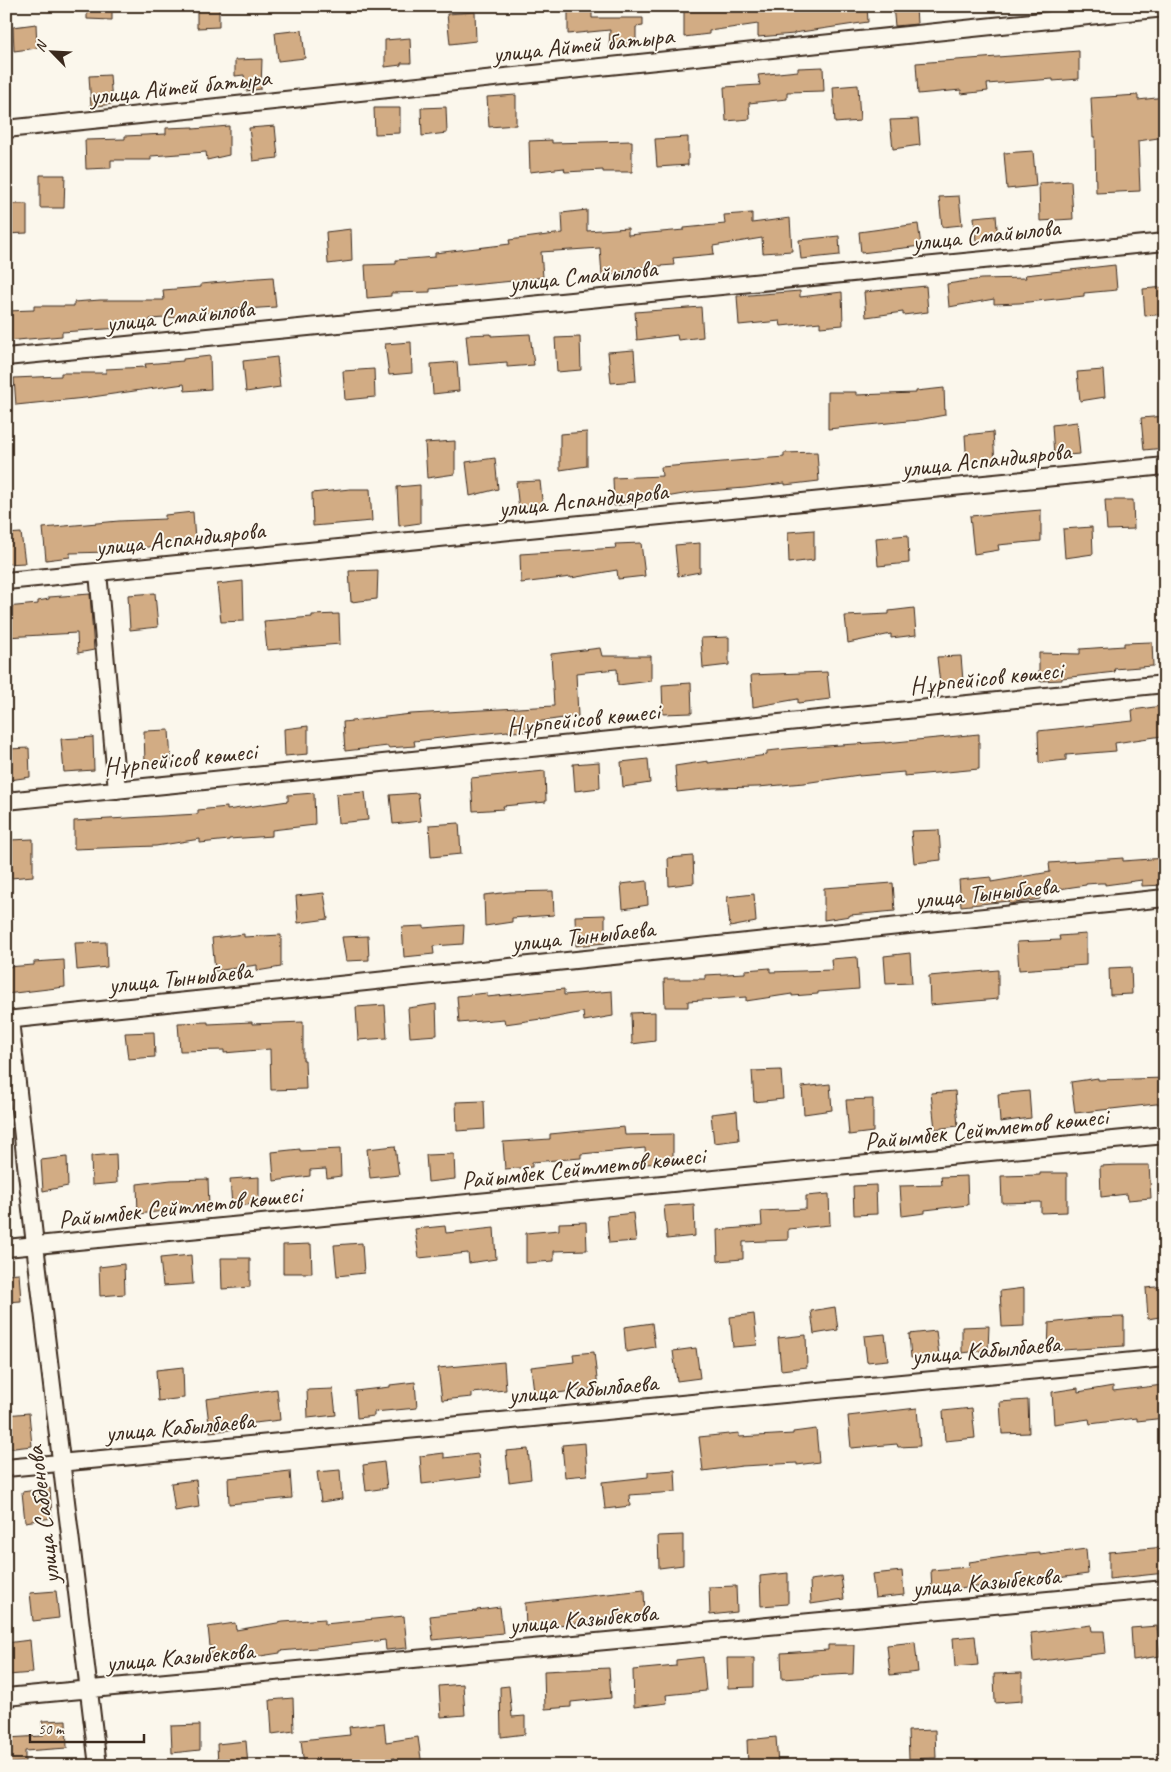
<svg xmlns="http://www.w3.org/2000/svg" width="1171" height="1772" viewBox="0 0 1171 1772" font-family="Caveat,sans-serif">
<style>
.building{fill:#d2ac84;stroke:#3b2a1e}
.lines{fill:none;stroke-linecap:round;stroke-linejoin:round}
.minor-casing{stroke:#3b2a1e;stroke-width:20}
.minor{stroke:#fbf7ec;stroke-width:16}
.labels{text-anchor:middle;stroke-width:4;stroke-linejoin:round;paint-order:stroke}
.street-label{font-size:25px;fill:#3b2a1e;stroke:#fbf7ec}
</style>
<rect width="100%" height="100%" fill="#fbf7ec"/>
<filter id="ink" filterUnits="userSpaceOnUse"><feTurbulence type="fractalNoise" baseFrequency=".02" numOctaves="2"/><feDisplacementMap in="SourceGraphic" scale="10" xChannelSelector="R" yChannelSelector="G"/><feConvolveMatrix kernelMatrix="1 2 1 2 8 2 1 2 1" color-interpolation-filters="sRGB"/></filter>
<g filter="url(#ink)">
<path class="building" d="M87,6H112V20L87,19Z
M197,6H219V27L197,28Z
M723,6H744V11L806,8V6H867L868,22L794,33V34L758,37V24L709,31V34L684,37V10L723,8Z
M893,6H916L917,24L895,26Z
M568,7H592V18H643V26L636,27V46L609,47L610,30L568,34Z
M475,12L476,41L450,44L447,14Z
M36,24L37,48L14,51L13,27Z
M302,30L305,58L278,61L275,33Z
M410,38L411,63H401V65L385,67V40Z
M1079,51V79L1053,81V79L987,84L988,91L961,94V90L918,94L916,63Z
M262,59L261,89L246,91L244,75L235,76V60Z
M823,67L824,91L787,92V99L749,103L750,119L726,121L724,87L760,85L758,75L798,71V68Z
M110,75L112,104L91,107L89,76Z
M858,85L860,121L835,123L833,87Z
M516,95V125L489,127L487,97Z
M1138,95V100L1165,97V137L1138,141L1140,191L1096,193L1095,137H1093L1091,98Z
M446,107L447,133L422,136L421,108Z
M374,108H400V133L375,134Z
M918,119L920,145L893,149L890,120Z
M229,126V155L207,160L206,152L151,156V160H111V168L86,169L85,140L125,139V136L166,134V128L193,127V129Z
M275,126L278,158L253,161L249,128Z
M688,137V165L657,167L655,139Z
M552,140V143L632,141V172H603V170L565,172L564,168L530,172L529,141Z
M1033,151L1036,186L1007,189L1004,153Z
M40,175H65L64,208H40Z
M1071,181L1073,219L1040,221L1039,183Z
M959,196L962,225L942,227L939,197Z
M6,204H27V233L6,234Z
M587,210V231L628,228V235L684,230V228L725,224L724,215L752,213V223L790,218L792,251L763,253L762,238L713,246L714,254L673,258L674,265L632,268V270L602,276L600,248L541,252L543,277L513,282V281L430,289V292L391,293V296L367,298L365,265L396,264V260L435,257V253L510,244L509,240L563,233L562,213Z
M996,215L998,241L976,242L974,217Z
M918,224L921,246L861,253L859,232Z
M351,229L352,261L328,264L326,232Z
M839,236L840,255L801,259L799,240Z
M1115,265L1117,290L1084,293V296L1019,303L994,304V299L949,307L947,284L981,279L1026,278L1025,275Z
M273,277L276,307L245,309V307L195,314V316L150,319V326L62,332V336L6,341V311L34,310V306H74V302L100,300H164L163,290L201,287V284L244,280V279Z
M926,286L928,312L903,315V312L866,317L864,292Z
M1165,287V314L1145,316L1143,289Z
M800,291V297L842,292L843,325L820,327V322L781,326L780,321L739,325L737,296Z
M701,307L703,337L678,340L677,335L637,340L635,312Z
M491,334V336L530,334L534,365L507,367V362L469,365L466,335Z
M580,337L581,370L557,372L555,338Z
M411,342L412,373L389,375L385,344Z
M634,350L636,381L611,383L608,352Z
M210,356L211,389L185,391L184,384L85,398L16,405L14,378L61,376V373H106V369L146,367L145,364L183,361V359Z
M277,357L280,387L246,392L243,361Z
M457,362L459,391L433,394L431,364Z
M374,369L375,397L345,400L343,371Z
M1103,370L1105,397L1080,401L1077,372Z
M944,388L945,415L918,420L828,429V392H856V395L916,393V391Z
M1165,416V448L1144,450L1141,418Z
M1077,422L1080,454L1054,456L1052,425Z
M587,432V466L560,470V434Z
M993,432L995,464L967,467L965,435Z
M455,441V474L427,478L425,443Z
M817,452L819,481L785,485V483L745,488L695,492L614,506L613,478L662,476L661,467L784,457V453Z
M495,458L498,489L470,496L466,462Z
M540,481L543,509L519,510L516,482Z
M420,485V523L399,526L397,487Z
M350,489H370L372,521L313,526L312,493Z
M1105,500H1133L1134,529L1107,530Z
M1041,510V541L998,545L999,550L974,554L970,516Z
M193,512L195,541L109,552L70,553V557L46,560L43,528L119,521L165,519V515Z
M1092,527L1093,554L1065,558L1063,529Z
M814,530V560L789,563L788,532Z
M21,533L25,563L6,564V534Z
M908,535L909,563L878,566L876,538Z
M641,543L645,576L618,579L617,570L571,578V577L521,583L520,554L616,548L615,544Z
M700,543V572L678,576L675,545Z
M378,570L377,599L351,602L349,571Z
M243,581L244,621L221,622L217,584Z
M155,593L158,627L130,630L128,595Z
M90,594L94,650L78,653L77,633L6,637V607L38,604V601L49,599V597Z
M914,608L916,635L891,638V634L848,643L845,616L889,614V611Z
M339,614L340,644L267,650L264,621L312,617V615Z
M729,637V665L703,668L701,638Z
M1152,642L1153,666L1114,669L1115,672L1062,678V680L1039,681V653L1080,654V649L1124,646V643Z
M600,648L602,656H651V681L618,685L617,669L576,673L578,716L535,722V731L508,732V731L468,735L414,741L415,746L388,748V746L345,751L343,722L411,714L554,706L551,654Z
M961,656L963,681L940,684L937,657Z
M827,672L830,699L798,703V699L753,707L751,675Z
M691,683L692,713L663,714L662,685Z
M1162,706V736L1115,743L1116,751L1066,755V760L1039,763L1038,731L1133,721L1132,710Z
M308,726V754L285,756L284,729Z
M169,730L171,762L145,763L144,731Z
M979,734V769L904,776V772L859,776V775L804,783L758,787L713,788L677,792L675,766L708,761V763L767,755V751L796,748L885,742V743Z
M93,737L94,770L64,772L61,739Z
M29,748L30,777L10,780L8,749Z
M648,759L650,783L623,787L621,762Z
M599,762L600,788L575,791L573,764Z
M545,771L546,802L503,806L504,809L473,811L471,778Z
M365,792L368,820L338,823L336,794Z
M314,793L315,825L272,830V836L229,839V840L200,843V839L156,846L74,849V821L198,814V810L227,807V810L288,801V795Z
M418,793L421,821L393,824L390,795Z
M459,823L461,854L431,857L429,825Z
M939,830L941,860L914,863L911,831Z
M33,839V876L11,878L10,840Z
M693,856L694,883L669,886L668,858Z
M1123,858V861L1165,858V885L1142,886V880L1105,885V883H1100L1086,884V885L1039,892L1040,899L1010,904L1009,901L961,906L959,880L991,877V882L1050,872L1049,863Z
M647,881L648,905L623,909L621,884Z
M893,883L895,911L850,915V916L824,920V888Z
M553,891L554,915L512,918V922L485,926L484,895L510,892Z
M324,893L328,919L298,923L296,896Z
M754,894L756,922L730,927L727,897Z
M605,915V943L576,946L575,916Z
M464,925L463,944L433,946L434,954L404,957L402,927L424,926V928Z
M244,934V937L281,935V967L257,971V965L215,971L212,938Z
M1086,934V965L1019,970L1017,942L1060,940L1059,936Z
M368,936L369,960L346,961L342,937Z
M106,942L107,967L77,970L75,943Z
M910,953L912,983L886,984L884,956Z
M857,957L859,989L818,992V994L792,996V994L746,1001V997L688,1001V1007H665L664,979H705V975L745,973V970L770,968V972L832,970L831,959Z
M64,960L65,987L6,994V967L34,965V962Z
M1131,967L1132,994L1110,995L1109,968Z
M998,970V999L930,1005L929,976Z
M564,989V995L612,991L613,1016L584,1021L583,1012L541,1020V1019L505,1024L504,1019L459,1023L457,996L487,993V997Z
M436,1004L437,1035L410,1037L408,1008Z
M385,1005L387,1038L358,1040L356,1007Z
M655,1012V1041L632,1044L631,1013Z
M208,1022V1024L252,1022V1024L303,1022V1060H305L306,1089L271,1090L270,1049L224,1053V1050L180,1051L178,1023Z
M154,1032L155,1057L128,1059L125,1033Z
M781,1070L783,1099L754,1102L752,1071Z
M1098,1078V1080L1165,1078V1103L1075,1113L1071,1082Z
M830,1084L832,1110L804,1114L802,1087Z
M955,1091L958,1126L935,1129L931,1093Z
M1029,1091L1031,1118L1000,1122L998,1094Z
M873,1099V1132L849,1135L846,1100Z
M484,1101L485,1129L457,1131L456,1102Z
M737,1111L739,1140L714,1143L711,1114Z
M624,1127L625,1135L673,1134V1162L646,1164L645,1148L581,1154V1158L532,1162V1167L505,1169L503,1142L550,1139V1134Z
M395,1146L399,1175L370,1178L367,1149Z
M300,1149V1151L340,1149L341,1176L327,1178L326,1169L310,1170V1176L274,1181L272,1152Z
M116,1154L117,1183L92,1185L91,1156Z
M454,1154L455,1179L428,1182L426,1155Z
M67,1157L68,1186L43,1191L41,1160Z
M1120,1165H1149L1151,1198L1128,1200L1127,1194L1101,1197L1100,1166Z
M1040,1173H1067V1212L1041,1213V1202L1002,1203L1001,1176L1040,1175Z
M967,1176L968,1205L925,1210V1213L902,1216L900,1186L942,1185L941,1177Z
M259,1177V1204L232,1206L230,1179Z
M208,1179L209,1208L184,1211L183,1209L138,1214L137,1184L171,1180Z
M876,1185L877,1214L854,1215L853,1186Z
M829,1194L830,1225L788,1229V1240L743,1242V1259L718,1261L717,1230L762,1226L761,1211L806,1209V1196Z
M694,1204L695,1236L667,1239L664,1206Z
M633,1213L636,1241L609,1243L607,1216Z
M586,1222L587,1250L554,1251V1261L526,1263V1233L559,1230V1223Z
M445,1226L446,1233L494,1228L496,1259L469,1263L468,1253L419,1258L415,1229Z
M362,1243L364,1273L337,1276L334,1245Z
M311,1244L312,1273H283V1245Z
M191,1255L193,1284L163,1286L160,1258Z
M221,1258H250V1287L222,1289Z
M124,1264L125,1294L100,1296L99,1267Z
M19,1273L21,1301L6,1302V1274Z
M1165,1286V1316L1148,1319L1146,1288Z
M1024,1288V1326L1002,1327L1000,1291Z
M835,1307L838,1330L814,1334L811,1311Z
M754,1314L757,1345L733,1347L730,1317Z
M1124,1317V1346L1048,1351L1049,1323L1093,1318Z
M652,1323L655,1347L626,1352L624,1327Z
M989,1326L988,1350L962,1353V1327Z
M936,1331L939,1355L911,1358L909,1334Z
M885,1334L888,1360L867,1362L864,1336Z
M806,1335L807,1367L781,1370L778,1338Z
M696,1348L700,1378L677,1381L673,1351Z
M594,1352L598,1388L557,1393L558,1397L535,1400L531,1367L574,1362L573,1354Z
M504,1362L506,1390L472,1393V1397L442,1400L438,1368Z
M183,1367L184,1398L158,1401L156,1370Z
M415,1382L417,1408L374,1412V1416L357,1418L355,1391L390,1387V1385Z
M1163,1385L1165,1418L1137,1421V1418L1090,1424L1089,1419L1054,1424L1052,1392L1078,1388V1392L1113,1386V1391Z
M277,1389L280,1420L238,1425V1429L210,1432L206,1399Z
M333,1389L336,1415L308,1418L307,1390Z
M1028,1400L1029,1433L1002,1434L1000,1402Z
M917,1408L920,1446L898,1447L897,1444L851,1448L848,1416Z
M972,1408L975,1438L945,1441L943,1411Z
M29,1413L32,1446L6,1449V1415Z
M816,1429L819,1462L797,1465V1463L742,1466L703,1471L699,1437L739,1433V1437L793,1434V1432Z
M585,1443L587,1475L565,1477L562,1445Z
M528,1449L531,1479L509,1482L506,1451Z
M444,1453V1458L478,1454L481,1477L422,1484L420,1456Z
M384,1462L387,1488L366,1491L363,1465Z
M340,1470L342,1499L321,1502L317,1472Z
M675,1470L676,1492L629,1495L630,1506L605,1509L602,1482L648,1477V1472Z
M290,1471L292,1498L229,1504L228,1478Z
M196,1480L199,1507L175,1511L171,1483Z
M50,1488L52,1518L25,1522L22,1492Z
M683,1535V1565L659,1568L658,1536Z
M1165,1547V1573L1109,1579V1552Z
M1086,1549L1088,1574L1020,1583V1582L932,1592L931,1570L970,1567L969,1562L1017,1555L1040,1553V1555Z
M902,1571L904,1595L875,1598L872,1574Z
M788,1573V1604L761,1606L760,1576Z
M841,1576L844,1599L811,1604L810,1580Z
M736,1586L737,1612L710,1615L709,1587Z
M644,1590L645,1616L619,1620V1619L526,1628L525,1603Z
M56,1591L59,1618L33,1621L30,1593Z
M500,1607L503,1633L433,1640L430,1616L477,1611V1610Z
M404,1616L407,1648L386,1650L385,1640L327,1647L280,1651V1653L254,1657L253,1650L211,1656L208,1627L235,1623L236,1630L283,1622L325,1619V1624Z
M1091,1625L1092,1631H1104L1106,1653L1033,1662L1031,1633Z
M1157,1626L1160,1656L1133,1660L1131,1628Z
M975,1636L978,1665L955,1667L953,1638Z
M30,1640L33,1673L8,1675L6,1643Z
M915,1642L918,1672L890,1675L887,1645Z
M828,1645H854L853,1674L813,1676V1677L782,1679L781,1653L828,1650Z
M703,1657L706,1691L666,1695L667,1703L634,1707L633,1670L676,1666V1660Z
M727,1658H754V1687L728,1688Z
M609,1668L611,1698L571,1702V1707L545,1709L544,1671Z
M1022,1673V1701L995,1703L994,1674Z
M463,1684L465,1715L441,1717L439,1686Z
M509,1686L512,1717L525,1716V1734L501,1737L500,1687Z
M293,1698L294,1731L272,1734L270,1700Z
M66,1720L67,1748L25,1751V1762L6,1763V1738L43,1736L42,1721Z
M384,1723L386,1742L418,1737L422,1766H396L395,1758L340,1766H304L301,1740L350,1735L349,1727Z
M200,1725V1750L172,1753L171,1726Z
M935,1730L936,1758L909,1759L908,1731Z
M776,1737L778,1765L748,1766L747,1740Z
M246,1741L248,1766H218L217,1744Z"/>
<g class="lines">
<g class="minor-casing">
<path id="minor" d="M6,129L1165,8
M6,357L1165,242
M98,572L117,790
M6,581L1165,466
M6,801L1165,684
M6,1020L1165,898
M10,1020L35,1245L98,1766
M6,1248L1165,1135
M6,1468L1165,1358
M6,1697L1165,1589"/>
</g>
<use href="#minor" class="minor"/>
</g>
</g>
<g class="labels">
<g class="street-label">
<text transform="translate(583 44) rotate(-6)" y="9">улица Айтей батыра</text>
<text transform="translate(180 86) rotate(-6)" y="9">улица Айтей батыра</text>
<text transform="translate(986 234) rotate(-6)" y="9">улица Смайылова</text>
<text transform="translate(583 275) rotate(-6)" y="9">улица Смайылова</text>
<text transform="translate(180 315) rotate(-6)" y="9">улица Смайылова</text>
<text transform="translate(986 459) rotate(-6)" y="9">улица Аспандиярова</text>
<text transform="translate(583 499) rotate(-6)" y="9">улица Аспандиярова</text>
<text transform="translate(180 538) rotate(-6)" y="9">улица Аспандиярова</text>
<text transform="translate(986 677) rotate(-6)" y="9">Нұрпейісов көшесі</text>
<text transform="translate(583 718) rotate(-6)" y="9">Нұрпейісов көшесі</text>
<text transform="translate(180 758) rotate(-6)" y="9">Нұрпейісов көшесі</text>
<text transform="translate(986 892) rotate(-6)" y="9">улица Тыныбаева</text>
<text transform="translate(583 935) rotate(-6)" y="9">улица Тыныбаева</text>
<text transform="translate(180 977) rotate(-6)" y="9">улица Тыныбаева</text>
<text transform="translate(986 1128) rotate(-6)" y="9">Райымбек Сейтметов көшесі</text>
<text transform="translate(583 1167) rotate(-6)" y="9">Райымбек Сейтметов көшесі</text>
<text transform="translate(180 1206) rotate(-6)" y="9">Райымбек Сейтметов көшесі</text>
<text transform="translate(986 1349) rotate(-5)" y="9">улица Кабылбаева</text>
<text transform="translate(583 1388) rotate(-5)" y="9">улица Кабылбаева</text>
<text transform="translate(180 1426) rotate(-5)" y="9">улица Кабылбаева</text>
<text transform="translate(42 1515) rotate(-97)" y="9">улица Сабденова</text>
<text transform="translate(986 1581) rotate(-5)" y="9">улица Казыбекова</text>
<text transform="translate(583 1618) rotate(-5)" y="9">улица Казыбекова</text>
<text transform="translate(180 1656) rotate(-5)" y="9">улица Казыбекова</text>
</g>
</g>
<rect width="1171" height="1772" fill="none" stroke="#fbf7ec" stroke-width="25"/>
<rect x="12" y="12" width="1146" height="1747" fill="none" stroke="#3b2a1e" stroke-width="2" filter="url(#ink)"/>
<g transform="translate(52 52) rotate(294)" stroke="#fbf7ec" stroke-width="4" paint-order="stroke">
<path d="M0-4L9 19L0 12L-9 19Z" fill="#3b2a1e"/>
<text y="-8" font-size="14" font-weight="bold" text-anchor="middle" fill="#3b2a1e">N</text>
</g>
<path d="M30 1734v8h114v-8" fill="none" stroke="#3b2a1e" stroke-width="2.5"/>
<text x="38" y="1734" font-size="15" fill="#3b2a1e" stroke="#fbf7ec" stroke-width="4" paint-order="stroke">50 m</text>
</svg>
